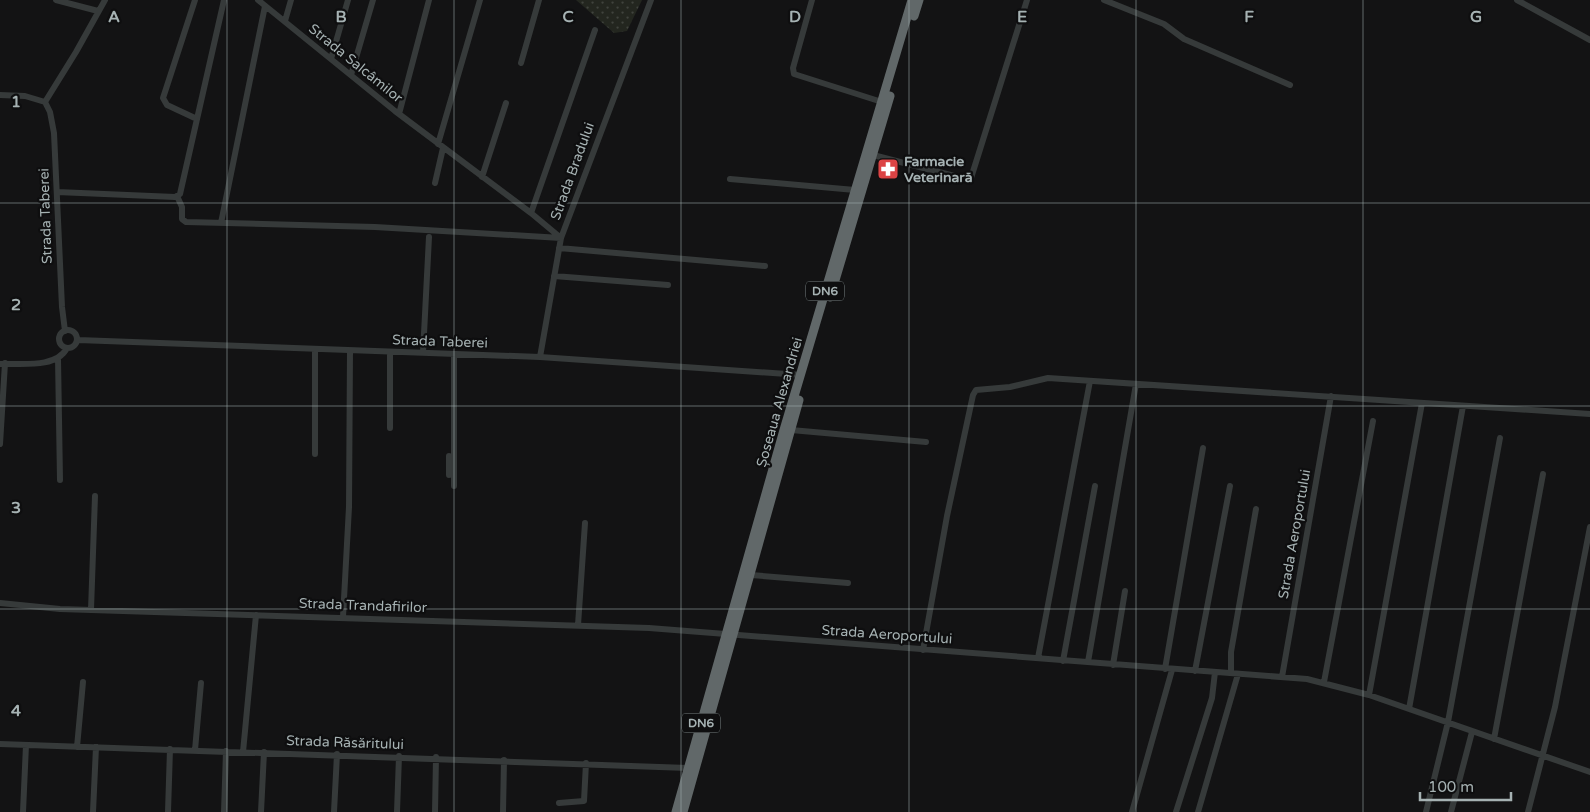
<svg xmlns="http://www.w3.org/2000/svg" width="1590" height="812" viewBox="0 0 1590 812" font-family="'Varela Round',sans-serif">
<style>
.grass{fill:url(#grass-dots)}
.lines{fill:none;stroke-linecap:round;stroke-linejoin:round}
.minor{stroke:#363a3a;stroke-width:6}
.highway{stroke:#616869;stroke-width:9}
.grid{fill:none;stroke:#a6b2b3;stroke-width:1;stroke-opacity:0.55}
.labels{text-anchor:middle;stroke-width:4.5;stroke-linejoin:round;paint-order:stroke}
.shield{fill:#0e0e0f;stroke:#788182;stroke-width:1}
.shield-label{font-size:12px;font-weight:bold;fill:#a6b2b3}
.street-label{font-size:14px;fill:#a6b2b3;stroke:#0e0e0f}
.poi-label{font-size:14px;font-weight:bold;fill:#a6b2b3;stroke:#0e0e0f;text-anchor:start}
.grid-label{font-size:16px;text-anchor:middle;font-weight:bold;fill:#a6b2b3;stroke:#0e0e0f;stroke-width:4.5;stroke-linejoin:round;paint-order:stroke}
</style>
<defs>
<pattern id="grass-dots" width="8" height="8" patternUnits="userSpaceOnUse" patternTransform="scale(1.25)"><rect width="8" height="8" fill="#23261f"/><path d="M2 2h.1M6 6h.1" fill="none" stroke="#40433d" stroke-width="1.8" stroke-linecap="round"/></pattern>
</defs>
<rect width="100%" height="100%" fill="#131314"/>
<path class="grass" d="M576,0H642L627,31L614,33Z"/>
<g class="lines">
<path class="minor" d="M56,0L98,11
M195,0L163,98L167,105L197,119
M258,0L395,111L531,213L561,238
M812,0L793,68L794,74L882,102
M1104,0L1164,24L1184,39L1290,85
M1517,0L1590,40
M285,21L291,0
M331,59L348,0
M521,63L539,0
M351,75L373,0
M0,95L25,96L45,102
M45,102L50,112L54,133L62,307L65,331
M45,102L76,52L105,0
M399,114L429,0
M438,144L480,0
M873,155L966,179L971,178L1027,0
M482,177L506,103
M730,179L855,190
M435,183L443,148
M57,192L175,197L180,194L224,0
M177,196L182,207V219L186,222L375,227L561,238
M531,213L595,30
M221,223L265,6
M559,248L765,266
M554,276L668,285
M59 339a9 9 0 1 1 18 0a9 9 0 1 1-18 0Z
M78,340L540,357L801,375
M423,353L429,237
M454,354V486
M540,357L561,238L651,0
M58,358L60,480
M0,364C20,363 56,369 67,348
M390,428V352
M791,430L926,442
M0,444L5,363
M315,454V350
M449,475V456
M751,575L848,583
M0,603L60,609L649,628L1307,679L1369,695L1590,772
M91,610L95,496
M343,617L349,507L350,351
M578,625L585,523
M923,650L947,516L973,395L976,390L1010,387L1048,378L1590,414
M1038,658L1090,381
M1063,661L1095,486
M1088,662L1136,384
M1113,665L1125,591
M1165,669L1203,448
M1195,671L1230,486
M1231,673V652L1256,509
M1282,677L1331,396
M1324,682L1373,421
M1369,695L1422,403
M1409,709L1463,406
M1494,739L1543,474
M0,744L688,768
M77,747L83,682
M195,750L201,683
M243,752L256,615
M559,803L584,801L586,763
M23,812L26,745
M93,812L96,747
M168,812L170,749
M224,812L226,751
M261,812L264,752
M334,812L337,754
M397,812L399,756
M435,812L436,757
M503,812L504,760
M1132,812L1172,670
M1176,812L1212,698L1215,672
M1198,812L1238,674
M1426,812L1448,722L1500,438
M1451,812L1472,732
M1528,812L1555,707L1590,527"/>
<path class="highway" d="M914,16L919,0
M830,297L890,96
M676,812L784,430L912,0
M683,812L799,400"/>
</g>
<path class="grid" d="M227,0V812M454,0V812M681,0V812M909,0V812M1136,0V812M1363,0V812M0,203H1590M0,406H1590M0,609H1590"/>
<defs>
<g id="pharmacy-square" transform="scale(1.125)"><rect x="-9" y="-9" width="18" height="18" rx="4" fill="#dc4344" stroke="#0e0e0f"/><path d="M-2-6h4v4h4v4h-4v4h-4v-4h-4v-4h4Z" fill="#fff"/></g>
</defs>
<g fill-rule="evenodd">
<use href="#pharmacy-square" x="888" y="169"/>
</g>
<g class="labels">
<g class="shield">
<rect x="806" y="281.5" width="38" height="19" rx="4"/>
<rect x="682" y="713.5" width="38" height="19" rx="4"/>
</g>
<g class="shield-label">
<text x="825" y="295">DN6</text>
<text x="701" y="727">DN6</text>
</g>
<g class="street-label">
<text transform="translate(356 63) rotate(39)" y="5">Strada Salcâmilor</text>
<text transform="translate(572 171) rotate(-70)" y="5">Strada Bradului</text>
<text transform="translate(45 216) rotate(-92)" y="5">Strada Taberei</text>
<text transform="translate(440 341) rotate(2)" y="5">Strada Taberei</text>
<text transform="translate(779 402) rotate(-74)" y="5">Șoseaua Alexandriei</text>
<text transform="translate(1294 534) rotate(-80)" y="5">Strada Aeroportului</text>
<text transform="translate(363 605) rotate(2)" y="5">Strada Trandafirilor</text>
<text transform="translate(887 634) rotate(4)" y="5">Strada Aeroportului</text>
<text transform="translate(345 742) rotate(2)" y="5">Strada Răsăritului</text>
</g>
<g class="poi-label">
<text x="904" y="166">Farmacie<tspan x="904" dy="16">Veterinară</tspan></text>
</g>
</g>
<g class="grid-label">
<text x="114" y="22">A</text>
<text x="341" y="22">B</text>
<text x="568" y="22">C</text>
<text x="795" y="22">D</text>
<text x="1022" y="22">E</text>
<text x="1249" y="22">F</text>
<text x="1476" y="22">G</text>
<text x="16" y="107">1</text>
<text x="16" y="310">2</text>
<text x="16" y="513">3</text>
<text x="16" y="716">4</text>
</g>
<path d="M1420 792v8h91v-8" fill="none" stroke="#a6b2b3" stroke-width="2.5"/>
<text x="1428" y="792" font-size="15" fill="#a6b2b3" stroke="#0e0e0f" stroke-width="4" paint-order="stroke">100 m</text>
</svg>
